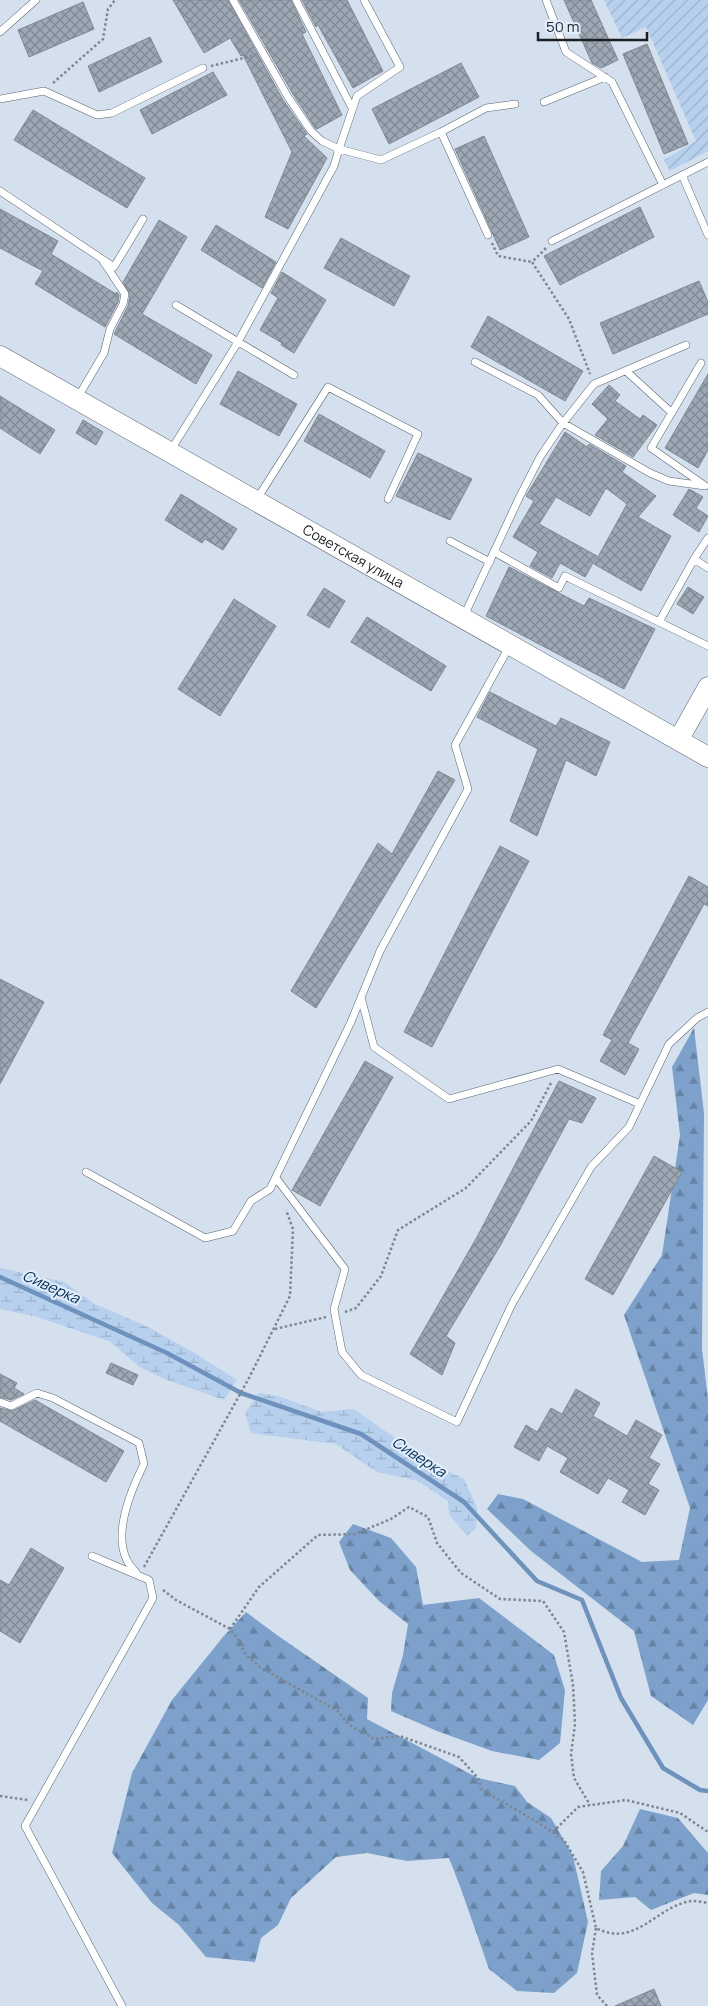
<svg xmlns="http://www.w3.org/2000/svg" width="708" height="2006" viewBox="0 0 708 2006" font-family="Manrope,sans-serif">
<style>
.forest{fill:url(#forest-firs)}
.wetland{fill:url(#wetland-marsh)}
.garden{fill:url(#garden-furrows)}
.lines{fill:none;stroke-linecap:round;stroke-linejoin:round}
.stream{stroke:#6e92bb;stroke-width:4.5}
.building{fill:url(#building-cross-hatch);stroke:#7f8995}
.service-casing{stroke:#5b6470;stroke-width:8}
.secondary-casing{stroke:#5b6470;stroke-width:21}
.path{stroke:#7e868f;stroke-width:2.5;stroke-dasharray:2.5 2.5;stroke-linecap:butt}
.service{stroke:#fff;stroke-width:7}
.secondary{stroke:#fff;stroke-width:20}
.labels{text-anchor:middle;stroke-width:4.5;stroke-linejoin:round;paint-order:stroke}
.street-label{font-size:14px;fill:#1b1f24;stroke:#e1edfa}
.water-label{font-size:15px;font-style:italic;fill:#042c53;stroke:#e1edfa}
</style>
<defs>
<pattern id="forest-firs" width="22" height="20" patternUnits="userSpaceOnUse" patternTransform="scale(1.25)"><rect width="22" height="20" fill="#7da1cb"/><path d="M5 1l3.5 6h-7zM16 11l3.5 6h-7z" fill="#6683a5"/></pattern>
<pattern id="wetland-marsh" width="20" height="14" patternUnits="userSpaceOnUse" patternTransform="scale(1.25)"><rect width="20" height="14" fill="#b6d0ee"/><path d="M1 5h8M5 5V1M11 12h8M15 12V8" fill="none" stroke="#9cb2cc"/></pattern>
<pattern id="garden-furrows" width="10" height="10" patternUnits="userSpaceOnUse" patternTransform="scale(1.25)"><rect width="10" height="10" fill="#b6d0ee"/><path d="M-1 1l2-2M0 10L10 0M9 11l2-2" fill="none" stroke="#9cb2cc"/></pattern>
<pattern id="building-cross-hatch" width="8" height="8" patternUnits="userSpaceOnUse" patternTransform="scale(1.25)"><rect width="8" height="8" fill="#9da8b4"/><path d="M0 0l8 8M0 8l8-8" fill="none" stroke="#7f8892"/></pattern>
</defs>
<rect width="100%" height="100%" fill="#d4e0ed"/>
<path class="forest" d="M694,1028L704,1113L702,1349L708,1399V1700L693,1725L651,1696L634,1631L531,1551L487,1509L498,1494L523,1499L642,1562L679,1560L690,1508L624,1315L662,1255L680,1135L672,1067Z
M353,1524L391,1538L416,1567L423,1605L479,1598L554,1655L565,1690L560,1743L539,1760L492,1751L437,1731L391,1711L392,1693L403,1655L408,1624L379,1601L350,1570L339,1542Z
M246,1612L277,1635L368,1698L367,1719L478,1778L515,1786L527,1802L551,1818L573,1856L588,1922L577,1973L554,1993L517,1991L489,1969L461,1889L449,1858L407,1861L367,1853L336,1857L291,1898L278,1925L261,1938L255,1962L206,1957L179,1925L152,1903L112,1853L132,1773L172,1700L223,1637Z
M640,1809L678,1818L708,1853V1895L694,1893L651,1910L635,1897L599,1900L601,1871L623,1846Z"/>
<path class="wetland" d="M0,1268L64,1282L95,1304L146,1326L193,1352L237,1380L224,1400L162,1378L138,1366L111,1342L37,1317L0,1309Z
M259,1393L278,1396L322,1412L354,1409L395,1438L414,1455L464,1479L477,1507L476,1528L467,1536L449,1514L448,1501L418,1481L377,1472L336,1444L251,1433L245,1413Z"/>
<path class="garden" d="M604,0H708V151L670,171L664,160L696,141L646,27L622,38Z"/>
<g class="lines">
<path class="stream" d="M0,1277L167,1353L241,1393L361,1434L464,1502L537,1581L582,1600L621,1698L663,1768L700,1790L708,1791"/>
</g>
<path class="building" d="M173,0H228L283,100L307,134L304,136L327,158L288,229L265,217L292,152L243,55L241,56L230,38L204,53Z
M239,0H291L306,32L302,34L342,115L317,129L315,128L293,94Z
M302,0H347L383,71L353,88L318,25L316,27Z
M564,0H591L618,60L601,68L592,63Z
M83,2L94,29L29,57L18,30Z
M150,37L162,62L99,92L88,66Z
M647,44L688,144L664,154L623,54Z
M461,63L479,97L389,144L372,109Z
M213,72L227,95L152,134L140,110Z
M33,110L145,178L127,208L14,140Z
M484,136L529,237L500,250L455,149Z
M640,207L654,237L560,285L544,256Z
M0,209L58,241L51,254L116,294L117,292L119,295L118,302L105,327L35,284L43,271L0,248Z
M159,220L187,237L142,314L212,355L196,384L114,334L128,306L130,295L123,282Z
M216,225L276,262L262,288L201,250Z
M341,238L410,276L394,306L324,268Z
M282,272L326,300L294,353L281,345L282,343L260,330L278,298L271,293Z
M699,281L708,302V314L613,354L600,323Z
M488,316L583,371L565,401L471,347Z
M238,371L297,404L279,436L220,404Z
M708,374V450L698,468L665,448Z
M609,385L620,395L615,401L640,419L643,415L657,425L633,457L595,435L608,419L592,404Z
M0,396L55,430L40,454L0,428Z
M319,414L385,451L370,478L304,441Z
M83,420L103,432L96,445L76,433Z
M565,432L587,447L589,444L626,466L622,472L656,496L638,517L671,536L641,591L594,564L627,504L606,488L590,516L556,497L539,524L597,556L585,577L560,563L552,578L530,566L538,552L513,537L534,501L526,496Z
M418,453L472,479L450,520L396,496Z
M689,489L703,497L696,508L708,516L699,532L673,515Z
M181,494L237,529L223,550L205,539L202,543L165,520Z
M509,567L584,606L589,598L655,629L624,689L486,616Z
M688,587L704,597L693,614L677,604Z
M324,588L345,601L329,628L307,615Z
M234,599L276,626L220,716L178,689Z
M367,617L446,666L431,691L351,642Z
M490,692L556,726L561,718L610,742L596,776L566,760L537,836L510,821L538,749L477,717Z
M438,771L455,780L316,1008L291,991L378,843L392,854Z
M500,846L529,861L432,1047L404,1032Z
M689,876L708,887V906L704,904L628,1043L639,1049L625,1075L600,1061L612,1040L603,1035Z
M0,979L44,1002L0,1084Z
M365,1061L393,1077L320,1206L292,1190Z
M559,1081L596,1098L582,1123L569,1119L500,1246L446,1336L455,1343L442,1375L410,1354L477,1237Z
M654,1156L682,1172L613,1295L585,1279Z
M111,1363L138,1375L133,1385L106,1373Z
M0,1374L17,1383L14,1388L24,1394L11,1400L0,1397Z
M576,1389L600,1403L593,1416L627,1436L636,1420L662,1435L649,1458L660,1464L648,1484L659,1490L645,1515L622,1502L629,1490L608,1478L598,1494L560,1472L568,1458L547,1446L539,1461L514,1447L526,1425L537,1432L551,1408L562,1414Z
M35,1400L124,1451L106,1482L0,1421V1408L12,1411Z
M31,1548L64,1568L20,1643L0,1631V1580L9,1585Z
M654,1989L661,2006H615Z"/>
<g class="lines">
<g class="service-casing">
<path id="service" d="M233,0L288,97L311,131L322,141L339,149L357,96L400,67L364,0
M296,0L352,108
M546,0L566,52L612,82L663,185
M0,32L36,0
M0,99L44,91L97,115L112,113L203,68
M544,102L605,77
M441,132L486,108L515,104
M682,175L708,235
M0,191L114,267L143,219
M552,241L708,162
M176,305L294,375
M475,362L538,395L563,423L594,384L686,345
M701,363L651,448L704,485
M626,371L672,413
M78,397L104,353L110,329L123,304L125,294L103,261
M171,450L238,342L334,166L339,149L381,160L441,132L488,235
M257,499L328,387L418,434L388,499
M450,541L490,562
M494,552L559,588L565,576L708,646
M694,559L708,538
M463,618L520,496L540,457L563,423L650,473L669,481L705,486
M659,622L694,559L708,568
M361,997L374,1047L449,1099L558,1069L640,1104
M86,1172L205,1238L233,1231L251,1201L270,1189L351,1022L380,951L468,789L455,745L509,647
M276,1178L345,1269L334,1309L342,1352L361,1375L457,1422L512,1304L591,1167L629,1127L669,1044L697,1018L708,1012
M0,1402L11,1406L37,1393L53,1398L139,1443L144,1464C130,1492 107,1546 136,1572
M92,1556L149,1580L153,1598L25,1826L122,2006"/>
</g>
<g class="secondary-casing">
<g id="secondary">
<path id="s1" d="M0,356L708,757"/>
<path d="M679,739L708,687"/>
</g>
</g>
<path class="path" d="M211,66L252,56
M53,83L103,39L108,9L115,0
M492,243L498,256L532,262
M546,248L532,262L569,319L590,374
M345,1312L356,1308L381,1276L398,1230L466,1188L531,1121L552,1081
M275,1329L326,1317
M144,1567L249,1378L290,1296L293,1229L286,1210
M163,1590L176,1600L230,1629L237,1638L246,1655L261,1668L338,1711L349,1725L374,1739L400,1736L459,1757L478,1778L482,1790L539,1823L564,1840L583,1872L596,1928C636,1949 657,1905 692,1901C697,1901 703,1902 708,1903
M230,1629L259,1587L318,1535L355,1534L391,1519L409,1507L428,1517L437,1543L461,1573L500,1599L543,1601L564,1632L573,1685L575,1724L571,1754L574,1778L590,1805
M0,1796L28,1800
M553,1832L578,1807L626,1800L680,1813L708,1832
M596,1928L592,1953L597,1995L607,2006"/>
<use href="#service" class="service"/>
<use href="#secondary" class="secondary"/>
</g>
<g class="labels">
<g class="street-label">
<text dy="5" stroke="none"><textPath href="#s1" startOffset="406">Советская улица</textPath></text>
</g>
<g class="water-label">
<text transform="translate(51 1287) rotate(24)" y="5">Сиверка</text>
<text transform="translate(419 1457) rotate(33)" y="5">Сиверка</text>
</g>
</g>
<path d="M538 32v8h109v-8" fill="none" stroke="#1b1f24" stroke-width="2.5"/>
<text x="546" y="32" font-size="15" fill="#1b1f24" stroke="#e1edfa" stroke-width="4" paint-order="stroke">50 m</text>
</svg>
